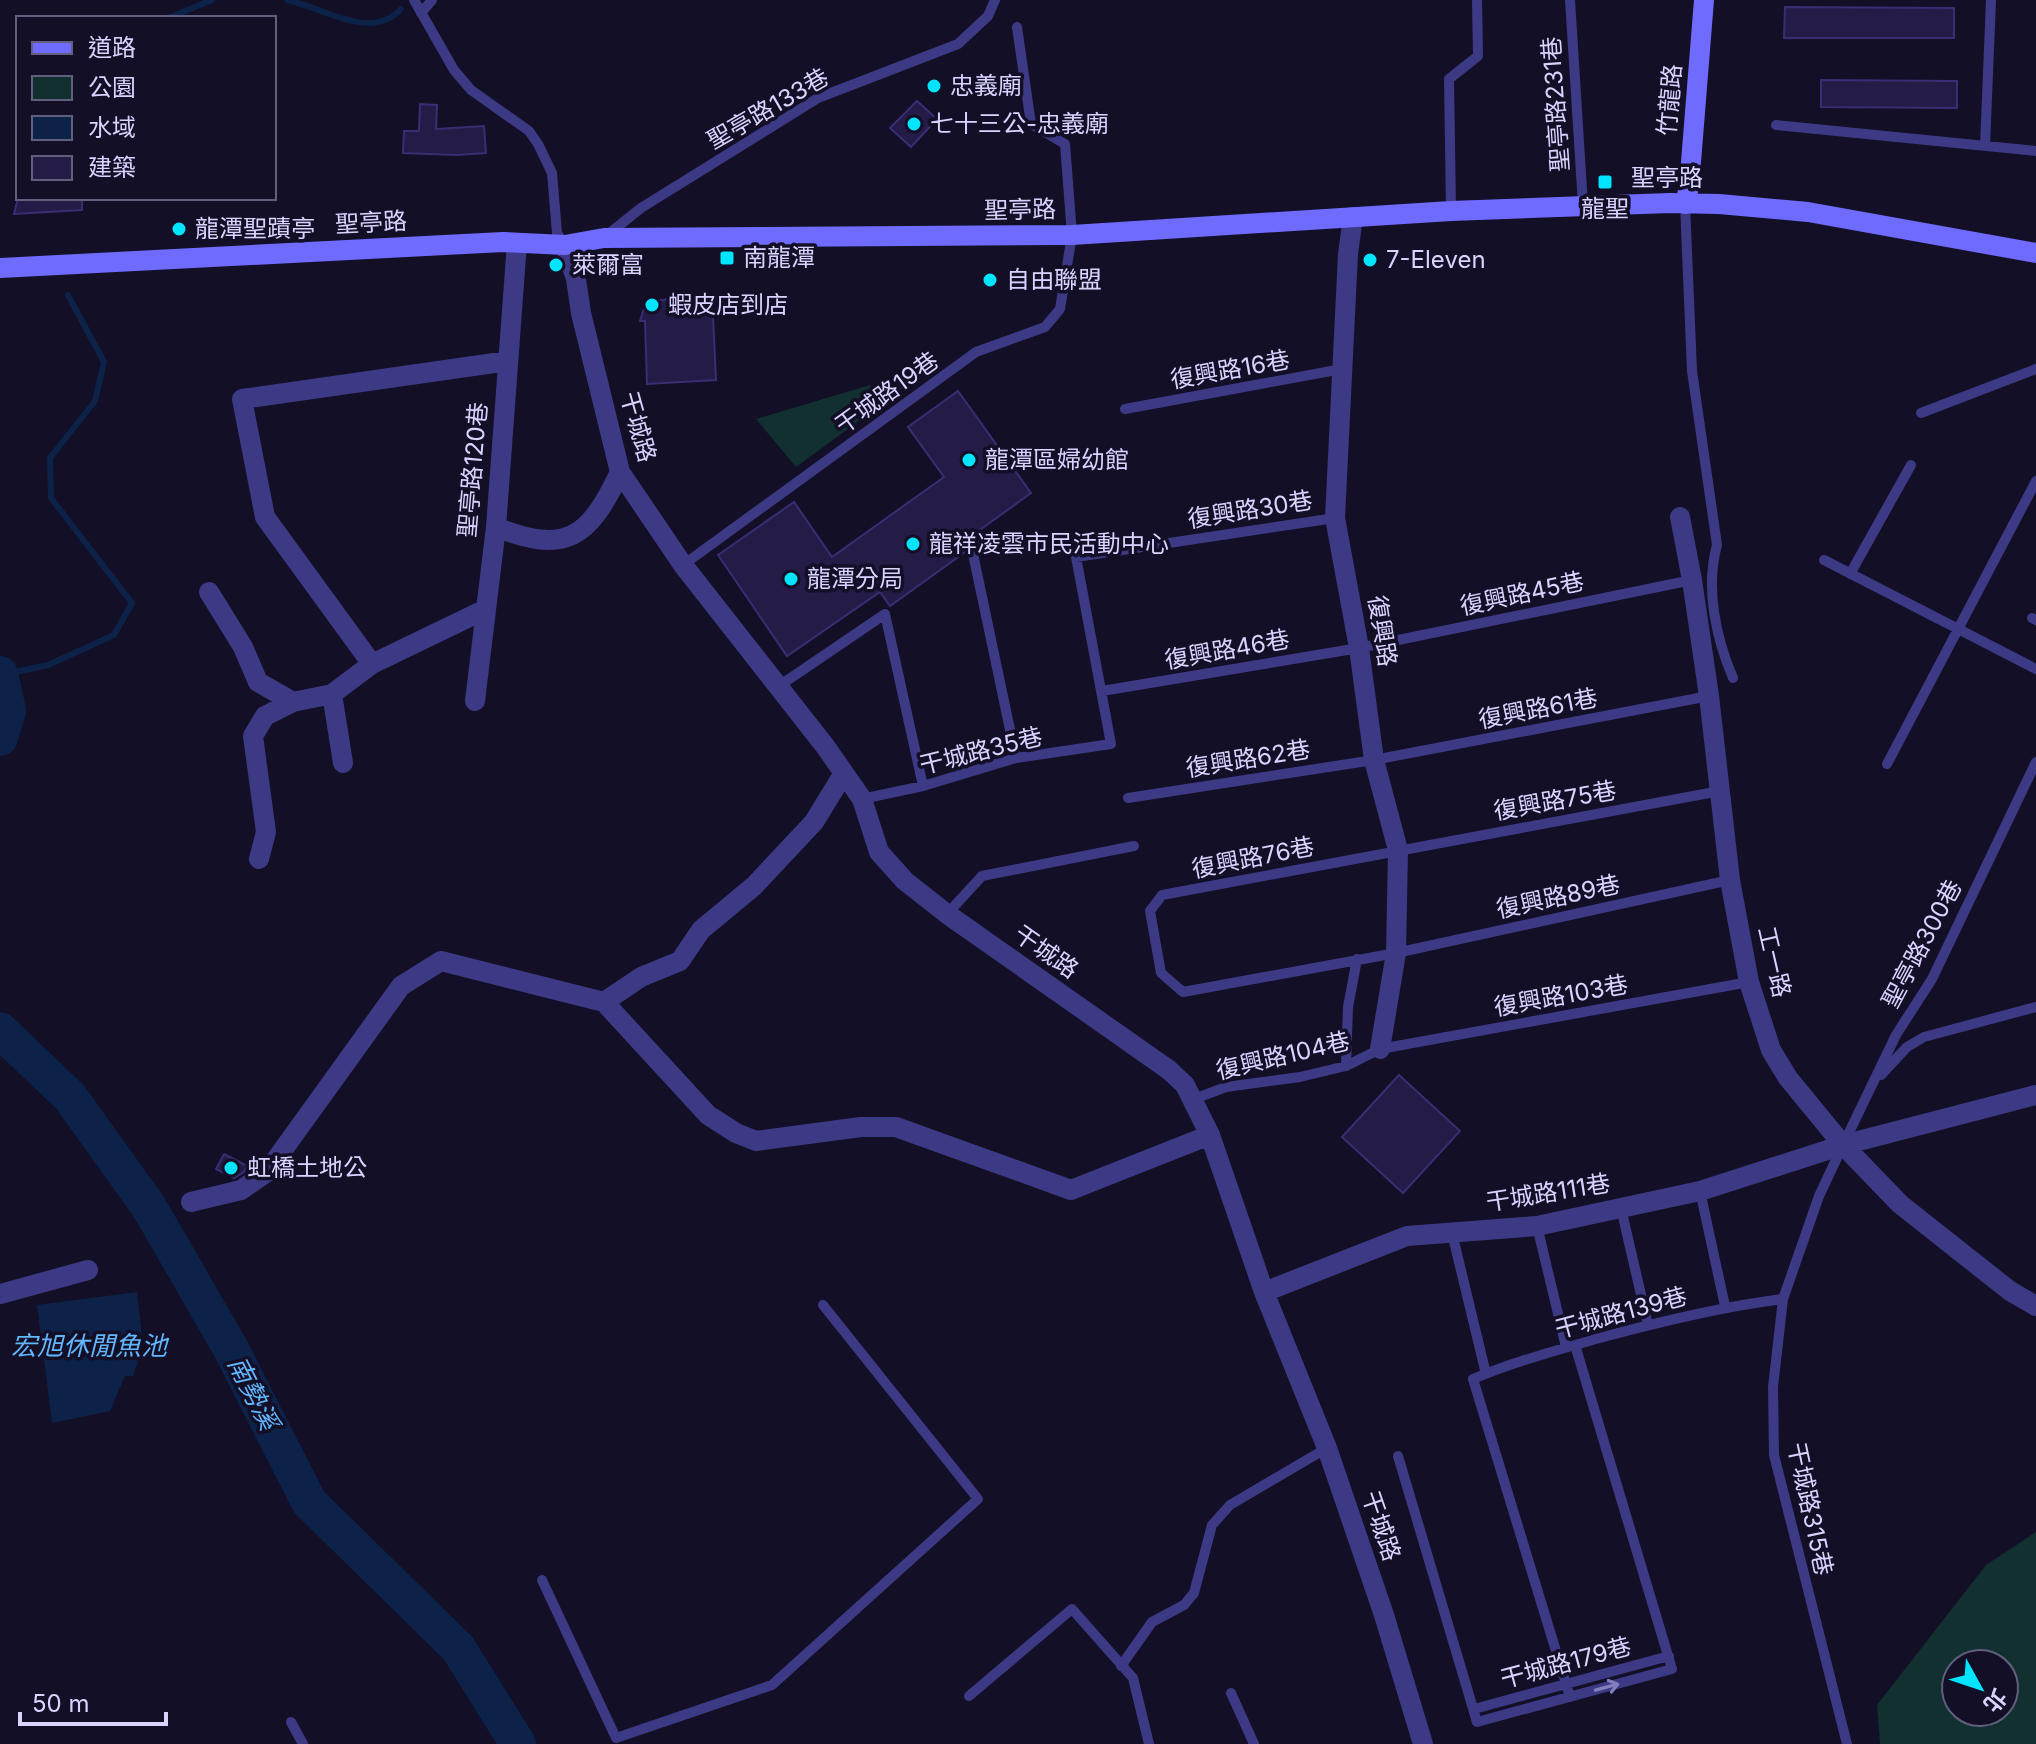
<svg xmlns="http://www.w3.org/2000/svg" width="2036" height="1744" viewBox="0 0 2036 1744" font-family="Inter,'Noto Sans TC',sans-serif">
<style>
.green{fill:#12302f;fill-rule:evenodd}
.water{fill:#0c2248}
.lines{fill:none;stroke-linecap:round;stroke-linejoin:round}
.stream{stroke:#0c2248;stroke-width:6}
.river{stroke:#0c2248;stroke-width:36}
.building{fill:#241b47;stroke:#3b2d73;stroke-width:2}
.lane{stroke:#3d3a85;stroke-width:10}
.street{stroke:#3d3a85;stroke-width:20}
.secondary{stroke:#6f6bff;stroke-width:20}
.oneway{stroke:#837fbc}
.poi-dot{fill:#00e5ff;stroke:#130f26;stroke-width:3}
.labels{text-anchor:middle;stroke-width:7;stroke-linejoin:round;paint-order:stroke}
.poi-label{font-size:24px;fill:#d9d4ff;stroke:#130f26;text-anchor:start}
.street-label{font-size:24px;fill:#d9d4ff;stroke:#130f26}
.water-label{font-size:26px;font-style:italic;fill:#62b6ff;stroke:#130f26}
</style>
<rect width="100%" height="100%" fill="#130f26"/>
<path class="green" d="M870,385L886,401L796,467L756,419Z
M2036,1532V1744H1880L1877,1705L1986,1565ZM1956,1664H2004V1712H1956Z"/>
<path class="water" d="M137,1292L143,1346L133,1376H125L110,1411L52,1423L37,1305Z"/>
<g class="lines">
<path class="stream" d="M287,0C322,7 371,42 401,9
M168,18L212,0
M1,675L48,665L114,635L132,603L51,498L50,458L95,401L104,362L68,295"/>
<path class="river" d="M0,674L8,710L0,738
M0,1030L70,1097L149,1207L231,1349L309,1502L458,1648L518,1744"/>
</g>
<path class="building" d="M1785,7L1954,8V38H1784Z
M1821,80L1957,81V108L1821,107Z
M917,101L937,119L911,147L890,128Z
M420,104L437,105L436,129L484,126L486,153L457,155L403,153L404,131H419Z
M18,198H82V210L14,214Z
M712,294L716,380L647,384L645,321H640L646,302Z
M958,391L1031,493L973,535L979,542L890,606L880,592L787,656L718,555L794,502L832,557L944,477L908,427Z
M1399,1075L1460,1131L1403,1193L1342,1137Z
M224,1154L247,1166L244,1172L234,1178L216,1169Z"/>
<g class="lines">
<path class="lane" d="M414,0L454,70L471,90L529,131L538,144L552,173L557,233L565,245
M1570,0L1583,205
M421,13L432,0
M1776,125L2036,151
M1985,146L1991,0
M1685,204L1692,371L1717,545C1705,588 1716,638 1733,678
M1451,211L1449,79L1478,56L1477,0
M606,236L641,208L818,98L958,44L988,16L995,0
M1125,409L1342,369
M1921,413L2036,369
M973,554L1016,758
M1824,560L2036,669
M683,565L976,352L1045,327L1060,309L1072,235L1065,144L1031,124L1017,27
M1850,574L1911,465
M2032,618L2036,620
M779,686L885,614L923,786
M1102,691L1359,648L1692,580
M1887,764L2036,481
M1720,791L1162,895L1150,911L1161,973L1183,992L1396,953L1730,880
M1128,798L1374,760L1709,696
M862,799L923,786L1016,758L1111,744L1076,557L1335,518
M947,914L982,876L1134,846
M1346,1066L1348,1007L1357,959
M1881,1075L1907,1047L1924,1037L2036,1007
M1194,1099L1226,1087L1300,1077L1346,1066L1380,1049L1749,982
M1700,1191L1725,1306
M1621,1208L1648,1325
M1537,1226L1566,1347
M1452,1233L1486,1374
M1398,1456L1477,1722L1672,1669L1575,1345
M542,1580L616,1738L772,1685L978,1499L823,1305
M1121,1666L1152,1622L1184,1605L1194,1593L1212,1525L1230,1505L1327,1448
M1231,1693L1254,1744
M969,1696L1072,1609L1133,1678L1149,1744
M1570,1697L1473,1379C1512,1362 1555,1351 1596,1339C1658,1322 1719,1307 1783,1299
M1474,1709L1669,1656
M291,1722L303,1744
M1847,1744L1774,1455L1773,1387L1783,1299L1819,1196L1843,1145L1896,1035L1932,979L2036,762"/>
<path class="street" d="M1353,217L1348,254L1335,518L1359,648L1374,760L1398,850L1396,953L1380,1049
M565,245L576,279L581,313L620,472L683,565L825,746L862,799L879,852L905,881L947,914L1169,1070L1185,1085L1210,1135L1264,1292L1327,1448L1384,1615L1423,1744
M1680,517L1692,580L1709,696L1730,880L1749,982L1771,1050L1788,1078L1843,1145L1900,1204L2010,1291L2036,1306
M496,527C566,555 589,538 620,472
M209,592L243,647L258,682L293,702
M372,664L265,517L242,399L508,361
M332,694L343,763
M475,701L496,527L517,243
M259,859L266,832L253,736L265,716L293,702L332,694L372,664L486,609
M604,1002L708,1115L736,1133L756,1141L861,1127H896L1071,1190L1210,1135
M191,1202L241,1190L267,1172L401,986L441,961L604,1002L641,977L680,961L701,930L754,886L814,822L844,773
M1264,1292L1407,1236L1537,1226L1700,1191L1843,1145L2036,1095
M0,1294L88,1270"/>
<path class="secondary" d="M1685,204L1689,187L1704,0
M0,268L503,242L565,245L604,238L1072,235L1451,211L1670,203L1719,204L1808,212L2036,253"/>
</g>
<defs><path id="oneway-shaft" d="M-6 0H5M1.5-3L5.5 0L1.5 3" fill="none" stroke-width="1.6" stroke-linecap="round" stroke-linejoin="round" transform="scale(2)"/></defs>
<use class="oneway" href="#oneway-shaft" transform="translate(1607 1687) rotate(-15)"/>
<g class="poi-dot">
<circle cx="934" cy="86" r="8"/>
<circle cx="914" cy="124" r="8"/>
<rect x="1597" y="174" width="16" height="16" rx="4"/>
<circle cx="179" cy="229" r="8"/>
<rect x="719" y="250" width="16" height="16" rx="4"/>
<circle cx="1370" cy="260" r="8"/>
<circle cx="556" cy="265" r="8"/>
<circle cx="990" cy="280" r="8"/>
<circle cx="652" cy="305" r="8"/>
<circle cx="969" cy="460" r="8"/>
<circle cx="913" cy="544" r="8"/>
<circle cx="791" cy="579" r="8"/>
<circle cx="231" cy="1168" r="8"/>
</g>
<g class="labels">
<g class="poi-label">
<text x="950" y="94">忠義廟</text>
<text x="930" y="132">七十三公-忠義廟</text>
<text x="1605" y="217" text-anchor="middle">龍聖</text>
<text x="195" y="237">龍潭聖蹟亭</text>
<text x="743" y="266">南龍潭</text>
<text x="1386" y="268">7-Eleven</text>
<text x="572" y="273">萊爾富</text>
<text x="1006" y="288">自由聯盟</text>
<text x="668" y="313">蝦皮店到店</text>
<text x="985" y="468">龍潭區婦幼館</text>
<text x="929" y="552">龍祥凌雲市民活動中心</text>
<text x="807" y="587">龍潭分局</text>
<text x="247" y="1176">虹橋土地公</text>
</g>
<g class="street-label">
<text transform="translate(1670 100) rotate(-85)" y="8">竹龍路</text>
<text transform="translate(1556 104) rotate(-94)" y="8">聖亭路231巷</text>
<text transform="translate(768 109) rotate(-30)" y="8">聖亭路133巷</text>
<text x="1667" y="186">聖亭路</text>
<text transform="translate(1020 210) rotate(-1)" y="8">聖亭路</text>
<text transform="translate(371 223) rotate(-3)" y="8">聖亭路</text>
<text transform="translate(1230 370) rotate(-10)" y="8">復興路16巷</text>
<text transform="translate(887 393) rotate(-36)" y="8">干城路19巷</text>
<text transform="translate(638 427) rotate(74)" y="8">干城路</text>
<text transform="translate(473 470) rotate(-85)" y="8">聖亭路120巷</text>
<text transform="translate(1250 510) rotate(-9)" y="8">復興路30巷</text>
<text transform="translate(1522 594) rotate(-12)" y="8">復興路45巷</text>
<text transform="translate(1382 631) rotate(81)" y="8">復興路</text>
<text transform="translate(1227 650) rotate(-10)" y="8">復興路46巷</text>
<text transform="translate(1538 709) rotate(-11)" y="8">復興路61巷</text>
<text transform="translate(981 751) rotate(-14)" y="8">干城路35巷</text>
<text transform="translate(1248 759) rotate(-9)" y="8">復興路62巷</text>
<text transform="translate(1555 801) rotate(-10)" y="8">復興路75巷</text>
<text transform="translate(1253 858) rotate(-11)" y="8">復興路76巷</text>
<text transform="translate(1558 897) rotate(-12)" y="8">復興路89巷</text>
<text transform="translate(1922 944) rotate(-62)" y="8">聖亭路300巷</text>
<text transform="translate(1046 952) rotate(35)" y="8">干城路</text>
<text transform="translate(1774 962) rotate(77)" y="8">工一路</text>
<text transform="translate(1561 996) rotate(-10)" y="8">復興路103巷</text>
<text transform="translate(1283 1056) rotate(-13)" y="8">復興路104巷</text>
<text transform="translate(1548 1193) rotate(-9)" y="8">干城路111巷</text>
<text transform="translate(1621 1313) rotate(-15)" y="8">干城路139巷</text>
<text transform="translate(1810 1509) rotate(78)" y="8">干城路315巷</text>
<text transform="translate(1381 1526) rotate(71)" y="8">干城路</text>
<text transform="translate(1566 1663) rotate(-15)" y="8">干城路179巷</text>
</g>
<g class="water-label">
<text x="89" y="1355">宏旭休閒魚池</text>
<text transform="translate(253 1393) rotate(63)" y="9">南勢溪</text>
</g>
</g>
<rect x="16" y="16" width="260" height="184" fill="#130f26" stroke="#625e7d" stroke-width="2"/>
<rect x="32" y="42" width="40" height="12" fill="#6f6bff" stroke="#625e7d" stroke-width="2"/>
<text x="88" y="56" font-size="24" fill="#d9d4ff">道路</text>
<rect x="32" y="76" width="40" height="24" fill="#12302f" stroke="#625e7d" stroke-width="2"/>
<text x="88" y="96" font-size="24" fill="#d9d4ff">公園</text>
<rect x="32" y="116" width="40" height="24" fill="#0c2248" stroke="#625e7d" stroke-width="2"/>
<text x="88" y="136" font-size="24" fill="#d9d4ff">水域</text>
<rect x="32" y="156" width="40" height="24" fill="#241b47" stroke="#625e7d" stroke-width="2"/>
<text x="88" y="176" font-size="24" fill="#d9d4ff">建築</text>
<g transform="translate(1980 1688) rotate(130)"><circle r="38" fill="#130f26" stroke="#625e7d" stroke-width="2"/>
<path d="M0-6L14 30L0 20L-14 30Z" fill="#00e5ff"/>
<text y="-12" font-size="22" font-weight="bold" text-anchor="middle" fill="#d9d4ff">北</text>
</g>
<path d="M20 1712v12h146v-12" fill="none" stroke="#d9d4ff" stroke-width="4"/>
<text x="32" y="1712" font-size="24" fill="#d9d4ff" stroke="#130f26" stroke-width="6" paint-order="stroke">50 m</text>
</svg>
